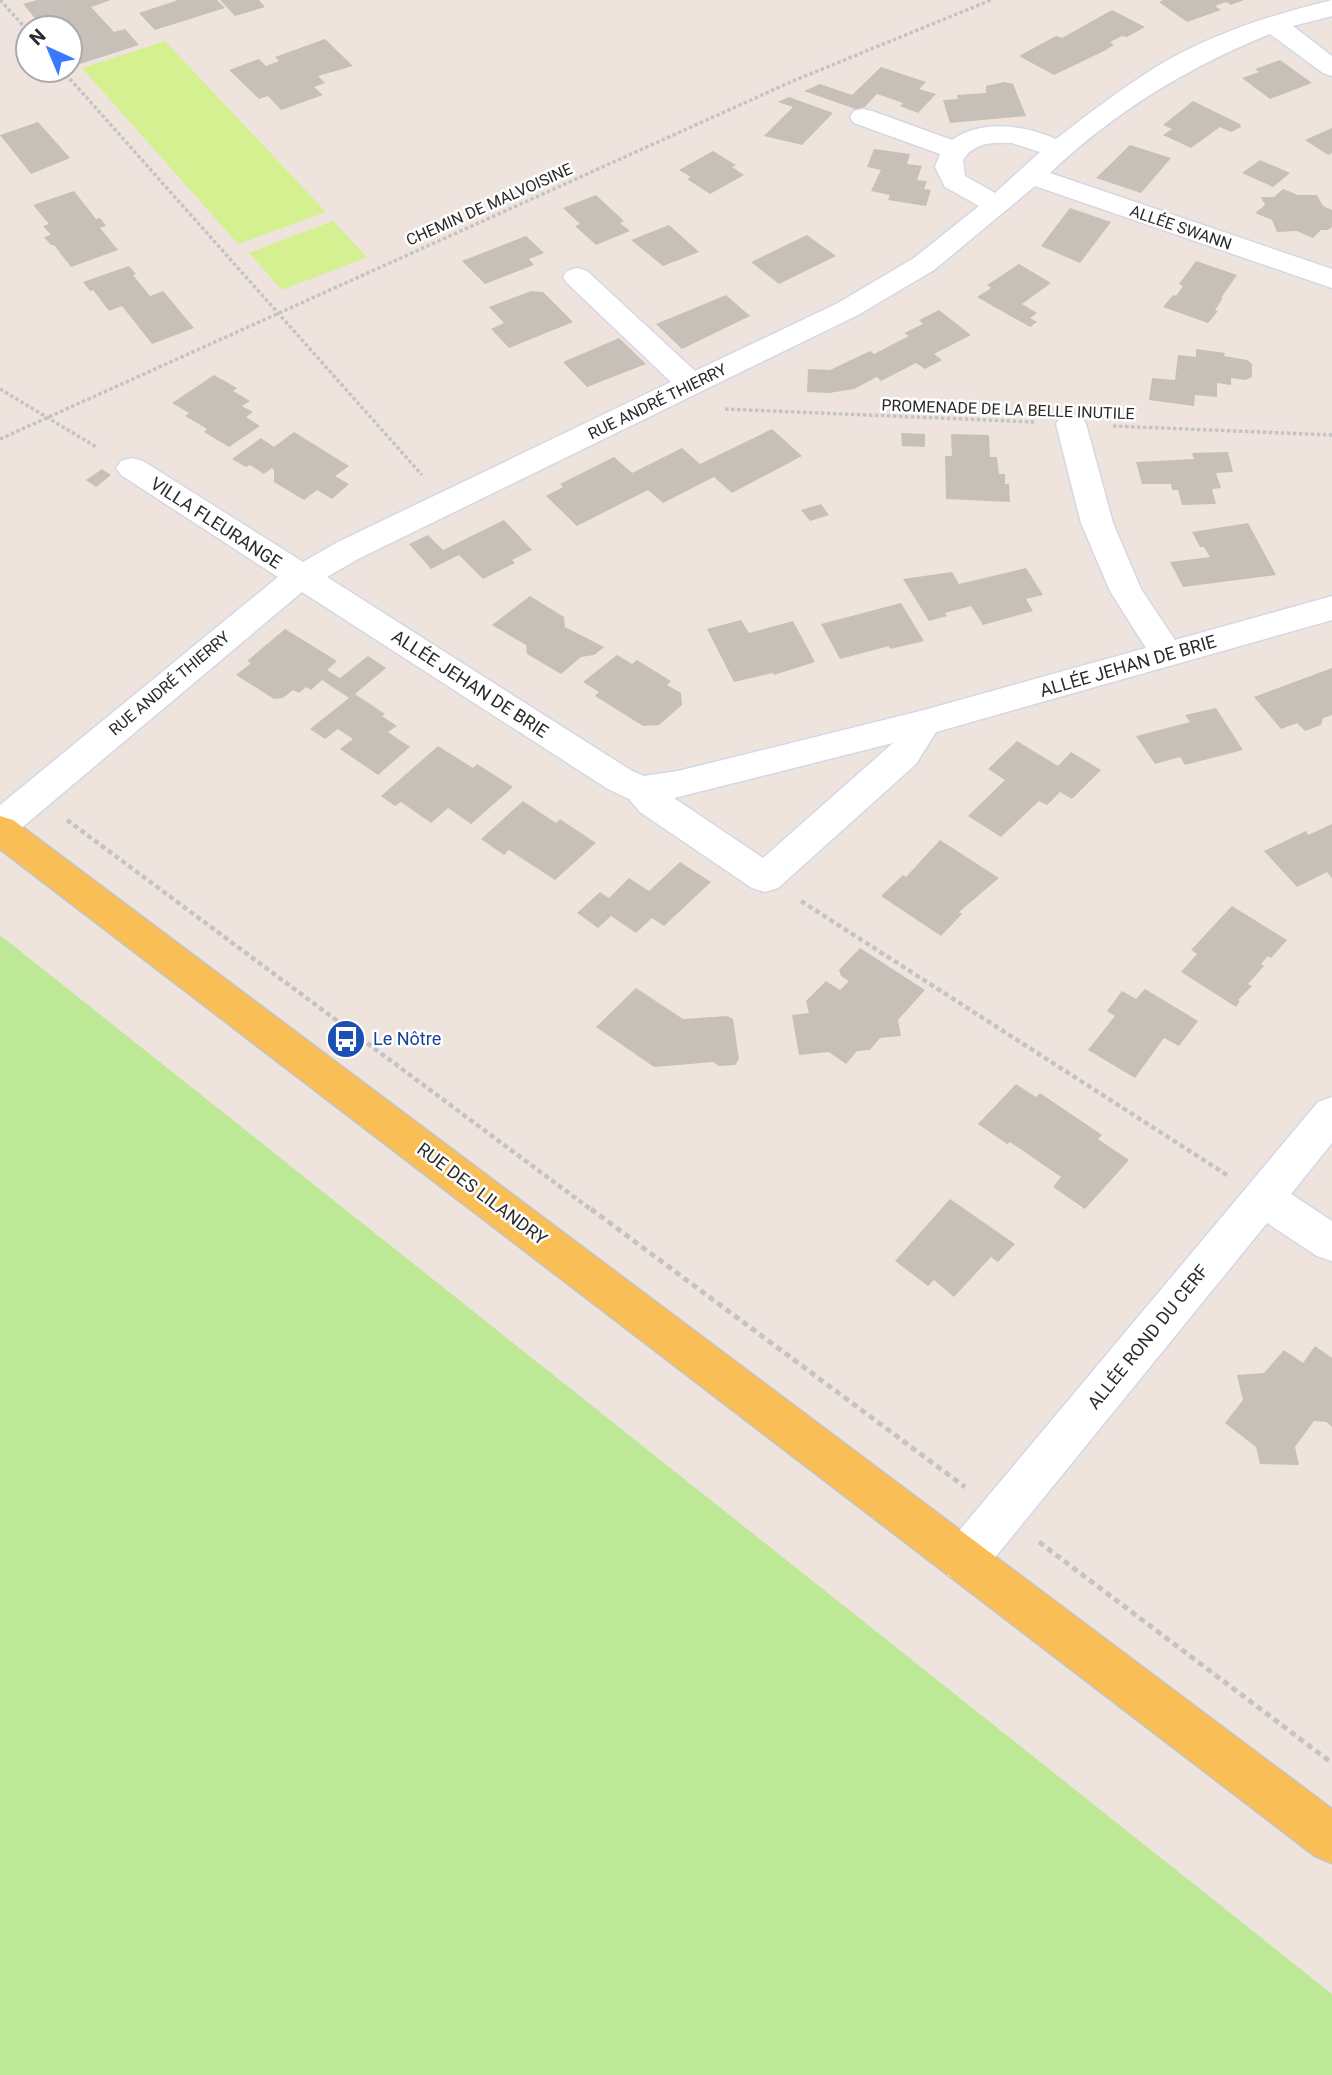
<svg xmlns="http://www.w3.org/2000/svg" width="1332" height="2075" viewBox="0 0 1332 2075" font-family="Roboto,sans-serif">
<style>
.green{fill:#bde896}
.pitch{fill:#d4f091}
.building{fill:#c6c0b8}
.lines{fill:none;stroke-linecap:round;stroke-linejoin:round}
.minor-casing{stroke:#d2d8e5;stroke-width:3}
.major-casing{stroke:#c4c4c4;stroke-width:3}
.path-far2{stroke:#c4c4c4;stroke-width:3.5;stroke-dasharray:3.5 2.5;stroke-linecap:butt}
.path-far1{stroke:#c4c4c4;stroke-width:4.5;stroke-dasharray:5 3.5;stroke-linecap:butt}
.path{stroke:#c4c4c4;stroke-width:5;stroke-dasharray:6 4.5;stroke-linecap:butt}
.minor{fill:#fff;fill-rule:evenodd}
.major{fill:#fabe56;fill-rule:evenodd}
.labels{text-anchor:middle;stroke-width:5;stroke-linejoin:round;paint-order:stroke}
.far-street-label{font-size:16px;fill:#2b2b2b;stroke:#fff}
.street-label{font-size:18px;fill:#2b2b2b;stroke:#fff}
.transit-label{font-size:18px;fill:#164399;stroke:#fff;text-anchor:start}
</style>
<rect width="100%" height="100%" fill="#eee4dd"/>
<path class="green" d="M0,935L1332,1994V2075H0Z"/>
<path class="pitch" d="M165,41L326,212L238,244L82,68Z
M333,221L367,257L282,290L249,253Z"/>
<path class="building" d="M37,0H111L91,7L114,32L125,29L139,45L80,64L70,53V28H48L43,22L39,23L23,4Z
M178,0H217L225,8L155,30L139,13Z
M220,0H259L265,7L235,16Z
M1163,0H1244L1231,5L1226,2L1215,6L1221,10L1187,22L1159,2Z
M1112,10L1145,27L1127,37L1122,36L1110,42L1114,45L1104,51L1054,75L1019,56L1056,36L1062,38Z
M325,39L353,66L318,76L325,83L314,87L323,95L281,110L268,96L259,99L229,70L259,59L266,66L279,61L275,57Z
M1280,60L1312,83L1270,99L1242,78L1259,72L1255,69Z
M881,67L926,82L919,89L936,94L918,113L900,106L903,103L877,94L861,111L804,91L820,84L852,95Z
M1004,82L1013,84L1026,116L950,123L943,100L958,99L957,95L986,93V86Z
M789,97L833,113L802,145L764,136L793,107L778,102Z
M1193,101L1240,124L1241,127L1231,132L1220,127L1191,148L1163,135L1172,129L1163,125Z
M38,122L70,158L31,174L0,135Z
M1332,128V153L1328,155L1305,140Z
M1130,145L1171,158L1141,193L1096,178Z
M874,149L910,154L907,164L922,166L917,180L927,181L924,189L931,190L926,206L888,200L890,195L871,191L881,170L867,167Z
M713,151L736,165L732,167L744,175L710,194L687,179L691,177L679,170Z
M1260,160L1290,173L1273,187L1242,173Z
M1283,189L1298,195H1317L1323,206L1332,210V227L1328,230H1321L1313,238L1297,231L1277,232L1272,220L1255,213L1265,205L1261,197H1274Z
M74,191L96,219L100,218L106,226L100,228L118,250L71,267L54,245H51L44,237L51,235L43,226L49,224L33,205Z
M596,195L624,221L620,223L630,231L596,245L575,226L580,224L563,208Z
M1070,208L1111,222L1080,263L1041,246Z
M669,225L699,252L663,266L631,240Z
M807,235L836,256L779,284L751,262Z
M526,236L544,253L529,259L534,265L485,284L462,261Z
M1196,261L1237,275L1221,298H1223L1215,310L1218,311L1208,323L1163,307L1173,295L1176,296L1183,286L1179,284Z
M1019,264L1051,283L1022,304L1037,313L1030,318L1037,322L1030,327L977,297L991,288L987,285Z
M129,266L136,274L133,275L150,296L163,291L194,328L152,344L122,306L109,311L93,290L90,291L83,282Z
M531,291L543,292L573,322L509,348L491,329L504,323L489,307Z
M726,295L750,316L682,349L656,324Z
M939,310L971,335L934,354L942,360L925,369L916,363L881,381L877,377L854,389L829,393L807,392L808,369L830,370L870,351L874,354L909,336L904,333L923,324L919,320Z
M619,338L646,364L587,387L563,362Z
M1196,349L1225,353L1224,356L1247,360L1252,364V377L1245,380L1231,378V385L1217,383V397L1195,395L1194,406L1149,400L1152,378L1175,380L1178,355L1196,357Z
M214,375L237,388L233,391L250,401L242,406L253,412L246,417L260,426L229,447L204,432L207,429L185,416L189,413L172,403Z
M772,429L802,456L732,493L714,477L663,503L648,490L577,526L546,496L563,487L560,484L614,457L632,473L682,448L700,464Z
M294,432L349,466L335,476L349,484L332,499L317,490L304,500L274,482V470L272,468L264,474L250,465L246,467L232,459L261,438L274,447Z
M901,433L925,434V447L902,446Z
M951,434L989,435L990,457H997L999,474H1005V484H1009L1010,502L946,499L945,456H952Z
M1228,452L1233,472L1216,473L1221,488L1212,489L1216,504L1182,505L1178,490H1172L1171,484H1142L1136,462L1194,459L1192,453Z
M102,469L111,475L96,487L86,480Z
M821,504L829,515L810,521L801,510Z
M504,520L532,550L512,560L515,563L483,579L459,555L431,569L409,544L428,535L443,550Z
M1248,523L1276,575L1183,587L1170,562L1210,557L1204,547H1200L1192,532Z
M1026,568L1043,595L1026,599L1033,611L983,625L971,606L945,613L947,616L929,621L903,579L952,572L959,584Z
M530,596L564,617L565,627L604,647L594,655L581,657L561,674L527,654L526,645L492,625Z
M901,603L924,641L890,649L889,646L840,659L821,624Z
M741,620L749,633L793,621L815,662L774,675L773,673L734,682L707,629Z
M285,629L337,661L327,670L340,678L368,656L386,668L355,694L385,714L382,716L397,726L388,732L410,747L378,775L340,749L353,739L338,729L325,739L310,729L349,698L322,680L311,690L306,687L299,693L293,690L283,698L274,699L236,675L251,663L247,661Z
M617,655L632,664L637,660L671,681L667,685L681,693L682,705L659,725L643,726L595,696L599,692L583,682Z
M1332,668V715L1323,718L1321,725L1305,731L1297,723L1281,729L1254,697Z
M1216,708L1243,750L1185,765L1180,757L1155,764L1136,736L1190,722L1185,715Z
M1017,741L1058,766L1071,752L1101,770L1072,799L1060,792L1047,805L1039,801L1001,837L968,816L1005,780L988,769Z
M438,746L473,768L477,764L513,787L471,824L448,808L431,823L401,802L395,806L381,796Z
M523,801L556,823L560,819L596,843L555,880L509,850L504,855L481,839Z
M1332,824V878L1327,872L1297,887L1264,851L1306,831L1308,835Z
M940,840L999,878L959,912L962,914L941,936L881,896L903,875L906,877Z
M680,862L711,882L664,926L652,918L636,933L611,916L598,928L577,913L600,892L609,898L629,878L649,891Z
M1232,906L1287,940L1271,958L1268,956L1261,964L1264,966L1248,984L1252,986L1238,1000L1240,1001L1236,1007L1181,972L1197,954L1191,950Z
M860,948L925,990L898,1020L901,1036L880,1038L870,1050L857,1051L846,1064L829,1052L799,1055L792,1015L809,1013L806,1001L826,981L840,990L849,981L841,976L839,970Z
M636,988L683,1019L727,1016L733,1019L739,1059L735,1065L719,1066L713,1062L654,1067L596,1027Z
M1145,989L1198,1021L1179,1046L1164,1038L1135,1078L1088,1050L1115,1016L1107,1011L1122,991L1136,999Z
M1016,1084L1036,1097L1040,1093L1102,1135L1098,1139L1129,1160L1085,1209L1053,1187L1061,1177L1010,1142L1007,1144L978,1124Z
M950,1199L1015,1244L998,1262L991,1257L954,1297L934,1280L928,1286L895,1261Z
M1315,1346L1332,1358V1427L1326,1422L1314,1421L1295,1447L1299,1465L1260,1464L1256,1447L1225,1423L1243,1400L1237,1375L1264,1373L1284,1350L1303,1363Z"/>
<g class="lines">
<g class="minor-casing">
<path id="minor" d="M1332,0V16L1293,26L1332,56V76L1323,73L1270,34C1188,67 1114,112 1050,173L1332,269V288L1035,186L934,270L858,315L358,559L327,577L632,771L644,776L678,771L924,710L1146,648L1110,591L1081,523L1056,424L1060,417L1071,414L1082,417L1086,424L1113,523L1141,589L1175,640L1332,596V620L936,732L916,764L778,888L765,892L752,888L640,812L629,799L608,789L302,592L13,835L0,839V805L278,577L121,475L116,468L121,461L132,458L143,461L303,562L336,543L671,382L567,283L563,277L567,271L577,268L587,271L695,371L838,303L914,258L979,206L945,187L935,167L940,154L854,123L850,117L854,111L863,109L872,111L952,140C982,119 1024,125 1056,139C1088,114 1121,89 1156,67C1210,34 1272,15 1332,0ZM1012,143L1040,152L995,193L965,176L963,160C974,142 993,142 1012,143ZM893,743L763,858L674,798L678,797Z
M1332,1097V1143L1291,1194L1332,1221V1261L1317,1256L1267,1223L980,1576L964,1582L948,1576L941,1560L948,1544L1318,1102Z"/>
</g>
<g class="major-casing">
<path id="major" d="M0,816L13,820L1332,1809V1863L1315,1856L0,849Z"/>
</g>
<path class="path-far2" d="M0,0L28,31
M62,70L422,475
M0,389L98,448
M725,409L1034,422
M1113,426L1332,435
M0,439L793,81L991,0"/>
<path class="path-far1" d="M67,820L593,1211
M801,901L1227,1175"/>
<path class="path" d="M591,1209L965,1487
M1039,1542L1332,1763"/>
<use href="#minor" class="minor"/>
<use href="#major" class="major"/>
</g>
<defs>
<g id="bus-disc" transform="scale(2.0125)"><circle r="9.5" fill="#1a4fb4" stroke="#fff"/><path d="M-5-6H5V4H4V6H2V4H-2V6H-4V4H-5ZM-3.5-4V0h7V-4ZM-3.5 1.2v1.5H-2V1.2ZM2 1.2v1.5H3.5V1.2Z" fill="#fff"/></g>
</defs>
<g fill-rule="evenodd">
<use href="#bus-disc" x="346" y="1039"/>
</g>
<g class="labels">
<g class="far-street-label">
<text transform="translate(489 204) rotate(-24)" y="6">CHEMIN DE MALVOISINE</text>
<text transform="translate(1181 227) rotate(19)" y="6">ALLÉE SWANN</text>
<text transform="translate(657 401) rotate(-26)" y="6">RUE ANDRÉ THIERRY</text>
<text transform="translate(1008 409) rotate(2)" y="6">PROMENADE DE LA BELLE INUTILE</text>
<text transform="translate(169 683) rotate(-40)" y="6">RUE ANDRÉ THIERRY</text>
</g>
<g class="street-label">
<text transform="translate(216 523) rotate(33)" y="6">VILLA FLEURANGE</text>
<text transform="translate(1128 666) rotate(-16)" y="6">ALLÉE JEHAN DE BRIE</text>
<text transform="translate(470 684) rotate(33)" y="6">ALLÉE JEHAN DE BRIE</text>
<text transform="translate(482 1194) rotate(37)" y="6">RUE DES LILANDRY</text>
<text transform="translate(1148 1337) rotate(-51)" y="6">ALLÉE ROND DU CERF</text>
</g>
<g class="transit-label">
<text x="373" y="1045">Le Nôtre</text>
</g>
</g>
<g transform="translate(49 49) rotate(316)"><circle r="33" fill="#ffffff" stroke="#aaaaaa" stroke-width="2"/>
<path d="M0-5L12 26L0 18L-12 26Z" fill="#3978ff"/>
<text y="-10" font-size="19" font-weight="bold" text-anchor="middle" fill="#2b2b2b">N</text>
</g>
</svg>
